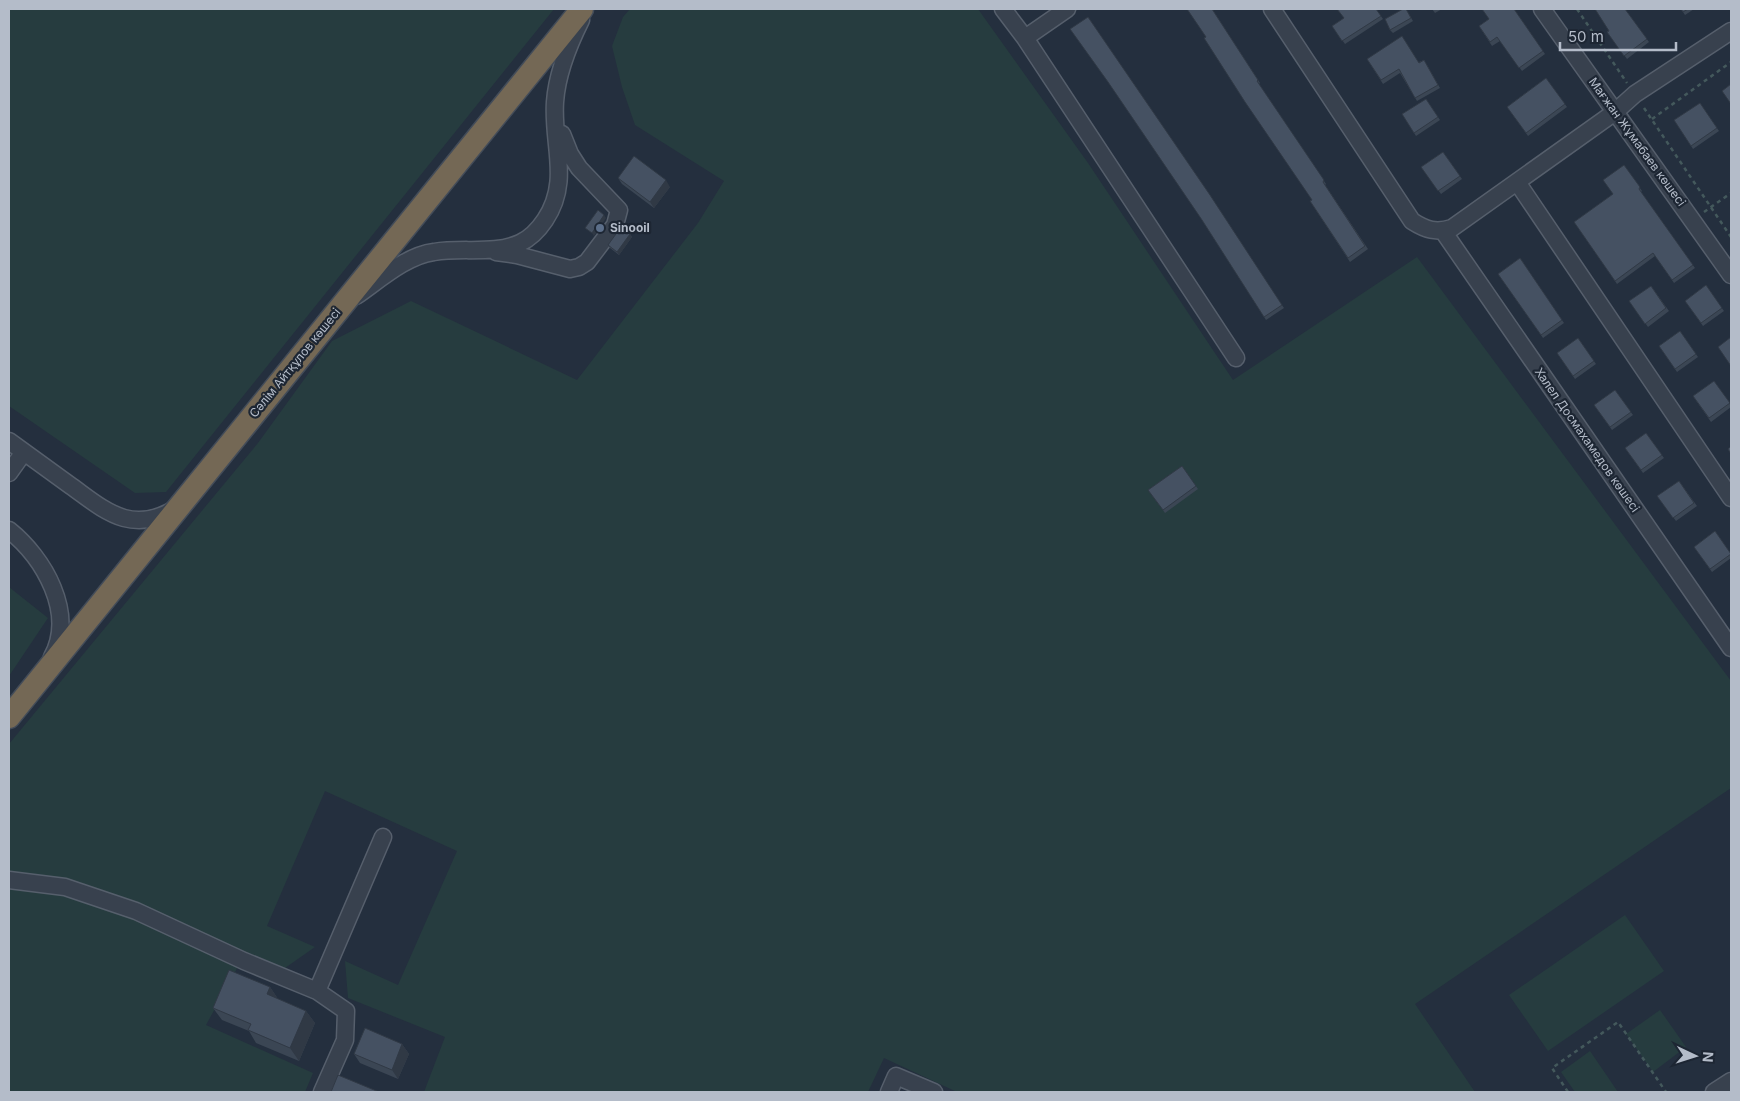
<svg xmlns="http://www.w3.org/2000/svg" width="1740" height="1101" viewBox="0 0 1740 1101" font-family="Inter,sans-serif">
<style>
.green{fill:#263c3f}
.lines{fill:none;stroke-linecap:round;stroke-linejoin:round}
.minor-casing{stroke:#565f6c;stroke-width:19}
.highway-casing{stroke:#434c59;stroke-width:25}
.path{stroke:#44595c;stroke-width:2.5;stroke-dasharray:4 4;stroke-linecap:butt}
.minor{stroke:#38414e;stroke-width:16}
.highway{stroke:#746855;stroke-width:22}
.wall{fill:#3b4654}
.shaded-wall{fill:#303945}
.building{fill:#455162;stroke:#303945}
.service-dot{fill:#5c6f8a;stroke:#1d2633;stroke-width:2}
.labels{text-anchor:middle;stroke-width:4.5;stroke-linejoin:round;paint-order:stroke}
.street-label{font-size:12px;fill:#b4bcc9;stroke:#1d2633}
.poi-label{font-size:12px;font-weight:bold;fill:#b4bcc9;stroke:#1d2633;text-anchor:start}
</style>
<rect width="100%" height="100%" fill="#242f3e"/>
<path class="green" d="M9,9H554L166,492L135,493L9,406Z
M630,9H978L1088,163L1233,380L1417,257L1731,681V788L1415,1004L1475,1092H957L884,1058L868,1092H424L445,1037L348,998L345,961L398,985L457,851L325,791L267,926L315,947L285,968L246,952L206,1025L313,1073L305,1092H9V744L258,443L332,341L411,301L577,380L698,223L724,181L635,125L622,87L612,46L623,17Z
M9,587L48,618L9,676Z
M1625,915L1664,971L1548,1051L1509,995Z
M1660,1010L1686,1047L1653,1072L1626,1034Z
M1590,1051L1618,1092H1575L1561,1072Z"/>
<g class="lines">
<g class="minor-casing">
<path id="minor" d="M1003,9L1025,38L1236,358
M1272,9L1412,221C1426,230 1436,233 1452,228L1615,112L1635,94L1731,31
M1542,9L1731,275
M1025,38L1067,9
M1517,182L1731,498
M1443,231L1731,648
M496,252L517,255L570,269L579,267L587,262L615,225L619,210L579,168L570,154L562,134
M356,296C378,281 407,255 434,252C463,247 493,255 520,243C531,238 539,229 545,220C571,181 552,145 555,102C557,73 568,46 581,20
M9,441C30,456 50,471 71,486C88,498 104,512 124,518C142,523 160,518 175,509
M9,473L24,452
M9,530C44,558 76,613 52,657
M9,880L65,887L136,911L244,961L317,991L346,1011L345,1040L322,1092
M317,991L383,837
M889,1092L896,1076L934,1092
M1714,1092L1731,1081"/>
</g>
<g class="highway-casing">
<path id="highway" d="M9,717L582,9"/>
</g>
<path class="path" d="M1577,9L1627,83
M1644,108L1731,237
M1652,119L1731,62
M1704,212L1731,193
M1568,1092L1552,1068L1618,1022L1666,1092"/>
<use href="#minor" class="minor"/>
<use href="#highway" class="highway"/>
</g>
<path class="wall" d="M1212,9L1260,83L1259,84L1326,184L1325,185L1368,249L1350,262L1310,201L1312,200L1206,37Z
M1376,9L1383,19L1345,44L1332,26L1344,18Z
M1406,9L1413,21L1393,33L1390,30Z
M1432,9H1442L1435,13Z
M1514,9L1545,54L1522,71L1500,41L1492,46L1479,26L1489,19Z
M1625,9L1649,42L1627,59L1607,32Z
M1681,9H1694L1685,15Z
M1088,17L1284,308L1266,320L1202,220Z
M1367,59L1419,62L1424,60L1440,88L1417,101L1400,73L1383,84Z
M1546,78L1567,107L1528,136L1507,107Z
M1426,99L1440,120L1416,136L1402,114Z
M1700,103L1719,131L1693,149L1674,120Z
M1443,152L1462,179L1441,194L1421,167Z
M1624,165L1642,191L1641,192L1695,268L1674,283L1655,256L1617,284L1574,222L1613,194Z
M618,178L670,187L654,208L622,184Z
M630,234L632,237L619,255L610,248L608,245Z
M1520,258L1564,323L1543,338L1498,274Z
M1706,285L1724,311L1703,326L1685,301Z
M1651,286L1669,311L1648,327L1629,301Z
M1680,331L1698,357L1677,372L1659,346Z
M1578,338L1596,364L1575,379L1557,353Z
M1714,381L1731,406V407L1711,422L1693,396Z
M1615,390L1633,415L1612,430L1594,405Z
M1646,433L1664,458L1643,473L1625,448Z
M1182,466L1198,489L1165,513L1148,490Z
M1679,481L1697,506L1676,521L1657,496Z
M1715,531L1731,554V558L1712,572L1694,547Z
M270,987L278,999L306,1011L315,1023L299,1061L256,1043L249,1031L222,1020L213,1008Z
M402,1044L409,1054L398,1079L360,1063L354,1054Z"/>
<path class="shaded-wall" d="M666,180L670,187L654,208L650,202Z
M604,215L606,218L594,236L592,233Z
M630,234L632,237L619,255L617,252Z
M270,987L278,999L267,994Z
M306,1011L315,1023L299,1061L290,1048Z
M402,1044L409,1054L398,1079L392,1070Z"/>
<path class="building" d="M1187,9H1212L1258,80L1257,81L1324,180L1323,182L1365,246L1348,258L1310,201L1312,200L1245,102L1204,38L1206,37Z
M1337,9H1376L1381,16L1342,41L1332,26L1344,18Z
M1403,9H1406L1411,18L1390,30L1385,19Z
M1482,9H1514L1543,51L1519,68L1497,37L1490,42L1479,26L1489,19Z
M1595,9H1625L1647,39L1624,56L1607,32L1609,31Z
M1681,9H1688L1683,12Z
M1088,17L1210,195L1282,305L1264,317L1202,220L1108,82L1070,29Z
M1402,36L1419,63L1424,60L1438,85L1415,98L1399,69L1381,80L1367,59Z
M1546,78L1565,104L1526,133L1507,107Z
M1731,84V104L1722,91Z
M1426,99L1438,117L1414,133L1402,114Z
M1700,103L1717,128L1691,146L1674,120Z
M1443,152L1460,176L1438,191L1421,167Z
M634,156L666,180L650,202L618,178Z
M1624,165L1640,187L1639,189L1693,265L1672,280L1653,253L1615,281L1574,222L1613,194L1603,180Z
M598,210L604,215L592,233L585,228Z
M621,227L630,234L617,252L608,245Z
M1520,258L1562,320L1541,335L1498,274Z
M1706,285L1722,308L1701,323L1685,301Z
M1651,286L1666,308L1645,324L1629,301Z
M1680,331L1696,354L1675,369L1659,346Z
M1731,337V366L1718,347Z
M1578,338L1594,361L1573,376L1557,353Z
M1714,381L1730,403L1709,418L1693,396Z
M1615,390L1631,412L1610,427L1594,405Z
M1646,433L1662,455L1641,470L1625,448Z
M1731,446V454L1728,449Z
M1182,466L1196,486L1163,510L1148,490Z
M1679,481L1694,503L1673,518L1657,496Z
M1715,531L1731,554L1710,569L1694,547Z
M229,970L270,987L267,994L306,1011L290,1048L248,1030L251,1024L213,1008Z
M365,1028L402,1044L392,1070L354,1054Z
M338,1075L379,1092H331Z"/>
<circle class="service-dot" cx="600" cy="228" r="5"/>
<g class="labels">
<g class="street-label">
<text transform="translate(1637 142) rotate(54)" y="4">Мағжан Жұмабаев көшесі</text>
<text transform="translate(295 363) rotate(-51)" y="4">Сәлім Айтқұлов көшесі</text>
<text transform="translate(1587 440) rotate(55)" y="4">Халел Досмахамедов көшесі</text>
</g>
<g class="poi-label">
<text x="610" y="232">Sinooil</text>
</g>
</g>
<rect width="1740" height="1101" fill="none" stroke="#b4bcc9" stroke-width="20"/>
<g transform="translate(1695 1056) rotate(94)" stroke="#1d2633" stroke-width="4" paint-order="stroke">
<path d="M0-4L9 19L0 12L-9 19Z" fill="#b4bcc9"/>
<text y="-8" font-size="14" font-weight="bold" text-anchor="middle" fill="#b4bcc9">N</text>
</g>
<path d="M1560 42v8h116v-8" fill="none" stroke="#b4bcc9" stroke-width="2.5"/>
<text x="1568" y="42" font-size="15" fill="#b4bcc9" stroke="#1d2633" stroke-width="4" paint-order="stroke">50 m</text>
</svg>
